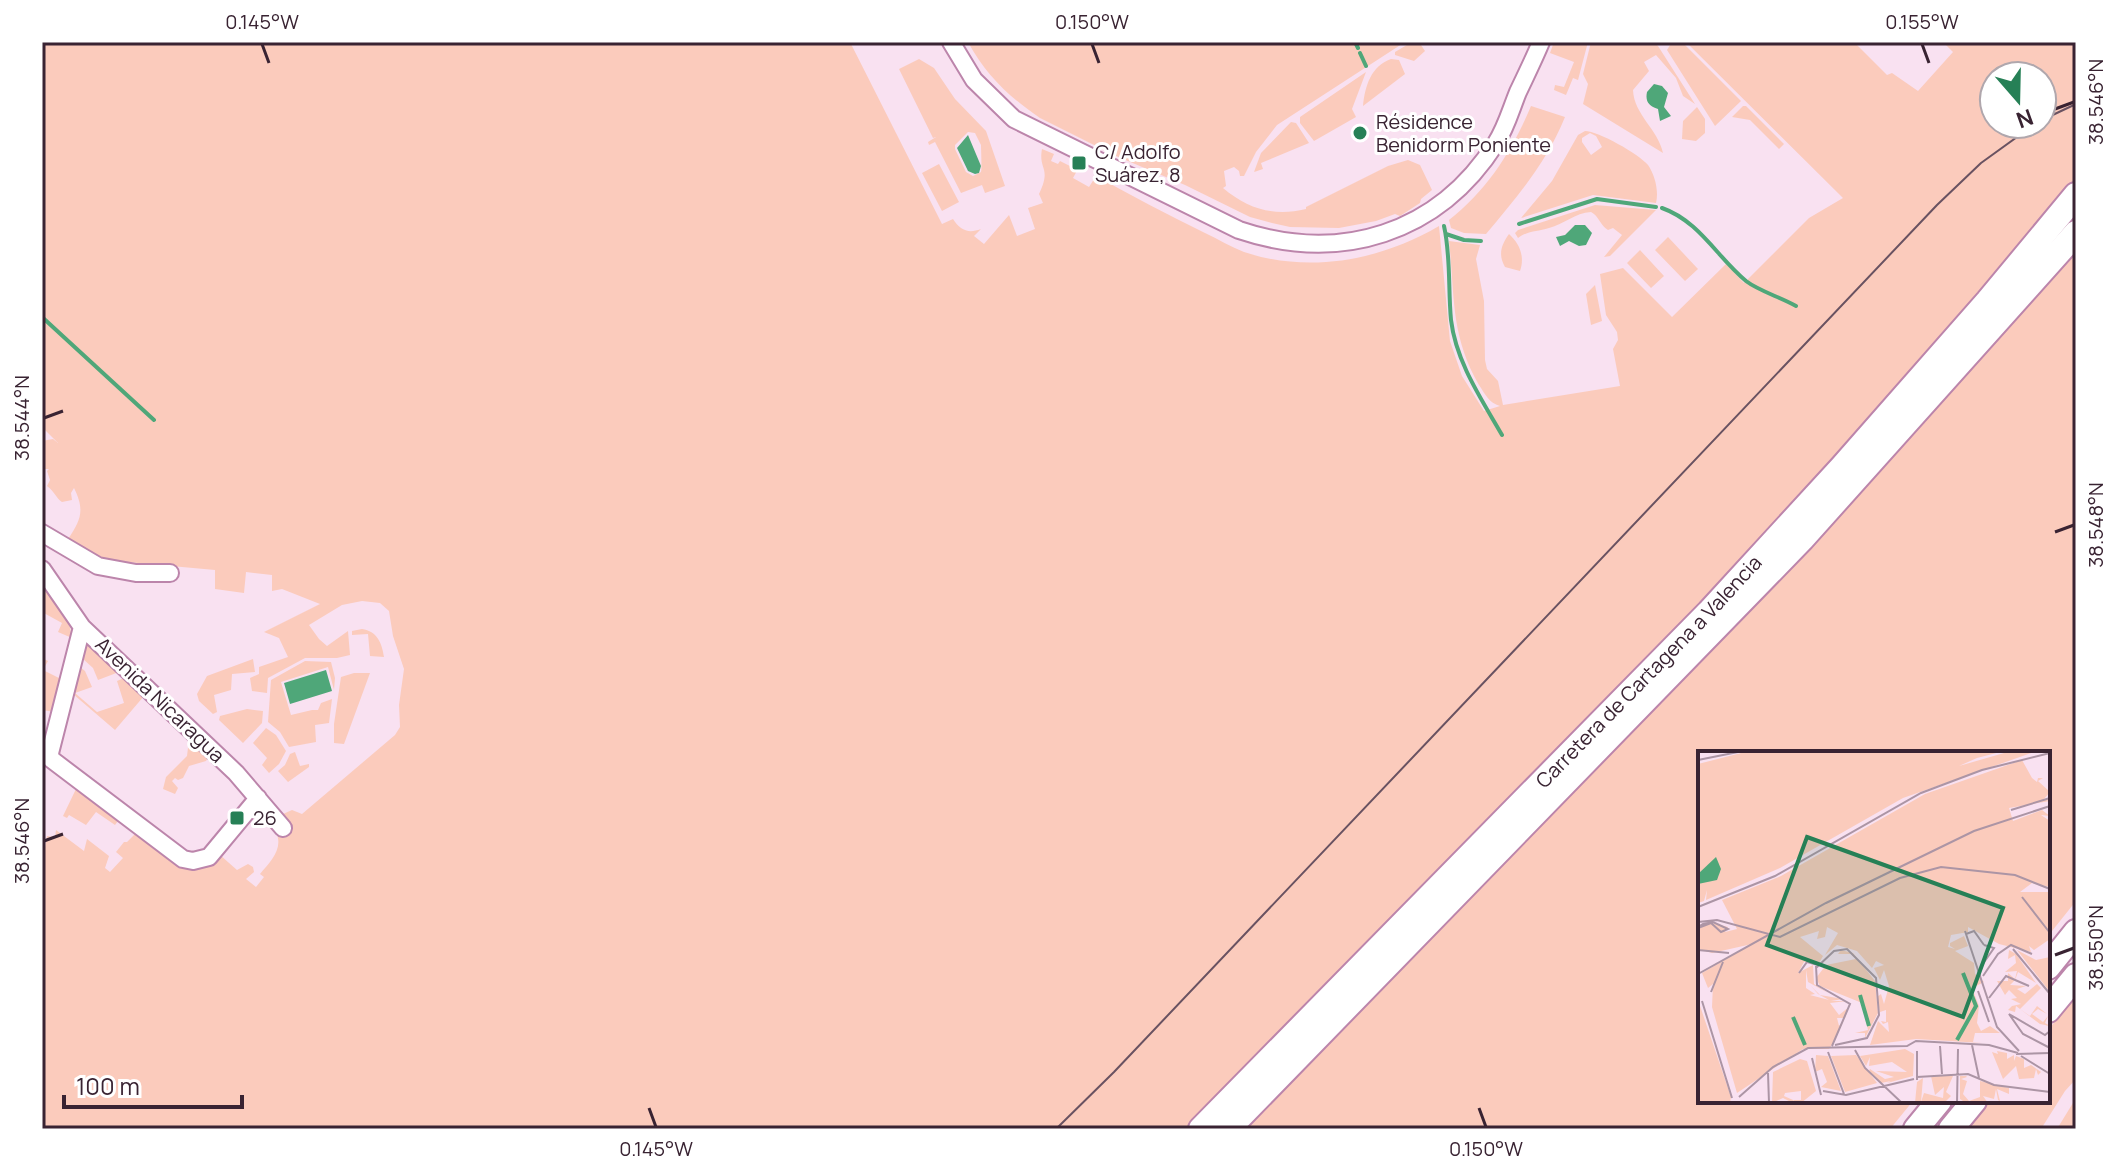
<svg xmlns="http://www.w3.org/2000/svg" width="2118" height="1171" viewBox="0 0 2118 1171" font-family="Manrope,sans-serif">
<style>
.green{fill:#fbcbbc;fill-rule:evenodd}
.water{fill:#4fa779}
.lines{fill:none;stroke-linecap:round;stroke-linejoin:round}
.stream{stroke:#4fa779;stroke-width:4}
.minor-casing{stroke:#bc85ab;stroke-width:20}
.highway-casing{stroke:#bc85ab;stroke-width:28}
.minor{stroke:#fff;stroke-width:16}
.highway{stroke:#fff;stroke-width:24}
.tram{stroke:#695261;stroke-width:2}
.ticks{fill:none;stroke:#392332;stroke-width:3}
.poi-dot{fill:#268056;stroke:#fff;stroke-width:3}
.labels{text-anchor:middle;stroke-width:6;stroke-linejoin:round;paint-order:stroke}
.poi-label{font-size:20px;fill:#392332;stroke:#fff;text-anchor:start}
.street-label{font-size:20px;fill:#392332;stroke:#fff}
.inset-river{fill:none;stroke:#4fa779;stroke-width:4}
.inset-road{fill:none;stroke:#ac95a5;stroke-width:2}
.view{fill:#268056;fill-opacity:0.15;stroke:#268056;stroke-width:4}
.inset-edge{fill:none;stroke:#392332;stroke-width:4}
.neatline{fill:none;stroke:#392332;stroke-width:3}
.ticks-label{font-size:20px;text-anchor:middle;fill:#392332}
</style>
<rect width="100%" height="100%" fill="#f9e1f1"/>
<path class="green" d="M42,42H850L942,224L953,219C960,230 968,234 981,229L974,236L984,244L1009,215L1017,236L1035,229L1028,208L1043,203L1039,194C1052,167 1038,170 1042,149L1054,154L1051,161L1058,164L1060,161L1072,167L1074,163L1079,167L1073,178L1089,187L1096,176C1132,196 1168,215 1205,233C1218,239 1231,247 1244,252C1310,274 1381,260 1439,226L1450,341L1462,376L1484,411L1500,406C1489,403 1485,394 1479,385C1450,335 1455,295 1449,241L1480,245L1476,259L1484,301L1485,360L1487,369L1498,381L1503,405L1620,386L1613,349L1618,340L1617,332L1606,315L1600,274L1623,268L1672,317L1726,264L1744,283L1809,218L1843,198L1686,42H1854L1887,75L1892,73L1918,91L1953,52L1943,42H2076V901L2048,936V753H1700V1101H1913L1890,1129H42V854L44,853L47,836L55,837L56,830L84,851L87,839L109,856L105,868L110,872L123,858L116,852L124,842H127L136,833L178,865L220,855L237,870L248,864L253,867L254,872L246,879L256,887L264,877L260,874C270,862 284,849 276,832L280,833L291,823L283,814L292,810L302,814L395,735L400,727L399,705L404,669L393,636L389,611L380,603L362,601L342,605L309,625L319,639L327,646L348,631L350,655L337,658H305L268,678L267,693L252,691L250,678L259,674V667L288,657L279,638L264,632L320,604L282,589L272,591V575L246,572L244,593L215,589V570L105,560L88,553L68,539C81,520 85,510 74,488L71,493L72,500L62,502C56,498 55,492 47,486L50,480L47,471L49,469H42V441L53,439L58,443L42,427ZM1994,76H2042V124H1994Z
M968,42H1405L1277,125L1256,152L1244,176H1240L1239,171L1234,167L1224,171L1226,186L1223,188C1248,209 1274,217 1306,209V207L1388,166L1408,160L1420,165L1432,190L1421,199L1420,203L1400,216L1395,214L1376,221L1339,228L1290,227L1272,223L1250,217L1185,185L1116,156L1040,118C1009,97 986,75 968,42Z
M1412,42H1419L1425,51L1414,61L1395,55V52Z
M1554,42H1588L1578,80L1573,78L1566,95L1554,90L1555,85L1564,87L1574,62L1550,53Z
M1591,42H1654L1658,46L1695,104L1683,96L1676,78L1656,55L1644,62L1649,71L1633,90C1634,115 1658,129 1663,153L1583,104L1588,84L1583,74Z
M1672,42H1682L1741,101L1715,126L1667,50Z
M919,59L934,68L955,99L986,131L1005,186L985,193L982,185L961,193L935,142L929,145L928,142L936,137L933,138L899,69ZM968,132L975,133L981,145C981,149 982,169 981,172L973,176L966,172L955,149V145Z
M1391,59L1399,60L1405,74L1363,106C1365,86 1371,66 1391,59Z
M1366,72L1352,109L1356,117L1314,141L1300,123V117Z
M1531,106L1565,117C1547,162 1517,197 1486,234L1464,233L1451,228L1449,220C1488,189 1512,151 1531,106Z
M1743,106H1746L1784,144L1779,149L1750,120L1732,117Z
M1697,107L1705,119V133L1696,141L1682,139L1683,121Z
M1291,122L1296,123L1309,143L1261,163L1263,169L1254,172L1261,153Z
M1585,131C1598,131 1639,154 1648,165C1655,175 1659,191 1656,203L1593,195L1521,218L1552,181L1578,135ZM1590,133L1596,136L1602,147L1591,155L1582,142V138Z
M939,164L959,202L942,211L922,173Z
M1595,205L1656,210L1610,256L1604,257L1622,235L1613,228L1608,230C1600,225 1599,216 1591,212C1575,213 1564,224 1549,228C1537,232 1529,230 1518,238L1515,233L1518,230Z
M1509,234C1520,244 1525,257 1520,271L1505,267C1498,255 1501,245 1509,234Z
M1668,237L1698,269L1685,281L1655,250Z
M1640,250L1664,276L1651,288L1627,263Z
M1595,285L1602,321L1591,325L1586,294Z
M42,579L68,617L72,638L58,632L62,623L42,612Z
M362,629C377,631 382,643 384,657L370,656L368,634L352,635V631Z
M89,645L119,672L98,680L93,668L82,658L86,646Z
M42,658L48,661L43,670L63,680L55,712L42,710Z
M253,659L255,672L232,674L231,690L214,695L217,712L213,714L199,701L197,694L207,676Z
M305,661L331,662L335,678L334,690L328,667L281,682L291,715L312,710H318L321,703L332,699L329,723L315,725L316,742L289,747L280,732L268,722L271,680Z
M80,667L85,671L92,687L75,693L97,712L124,703L117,681L124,678L144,696L115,730L73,694Z
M354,673H370L344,744L334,743V724L341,677Z
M247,709L263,711L262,723L243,743L219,720L220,716Z
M266,728L276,735L286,751L279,764L269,773L262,765L267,758L253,743Z
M194,741L210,754L206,761L189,766L183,778L178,780L175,778L172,781L178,788L175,794L163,789L166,777L187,756L188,748Z
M295,752L300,766L309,764V767L288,782L278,771L285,765L290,754Z
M76,789L118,821L115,825L96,812L86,825L69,815L67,818L63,816Z
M2076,996V1079L2065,1091L2041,1129H1967L1990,1101H2048V1030Z
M2076,1097V1129H2057L2076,1098Z"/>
<path class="water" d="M1654,84L1662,86L1668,93L1664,107L1671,116L1660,121L1658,109C1649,106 1645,102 1647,92Z
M968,135L981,166L979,173L975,174L968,171L957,148Z
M1575,225H1585L1592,233L1586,245L1579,246L1569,241L1560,246L1556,237L1565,235Z
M326,670L332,691L290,704L284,683Z"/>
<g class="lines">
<path class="stream" d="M1355,42L1358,48
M1360,53L1366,66
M1662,208C1699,221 1717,257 1746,281C1759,291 1780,297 1796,306
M1519,224L1597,199L1656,207
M1444,226C1451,257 1448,289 1451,320C1456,362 1482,400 1502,435
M1446,234L1464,240L1481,241
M42,317L154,420"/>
<g class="minor-casing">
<path id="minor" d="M951,42L974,80L1014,119L1239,230C1340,264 1438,234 1496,143C1506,128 1511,109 1518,92C1526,75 1534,59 1541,42
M42,533L98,566L136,573H170
M42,569L82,627L236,773L283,828
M51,759L183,859L193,861L209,857L258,798
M51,759L50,753L82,627"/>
</g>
<g class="highway-casing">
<g id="highway">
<path d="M2048,967L2076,932"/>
<path d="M2048,1010L2076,976"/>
<path id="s1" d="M1201,1129L1709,612L1842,467L1988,301L2076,195"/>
<path d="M1228,1129L1802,539L2076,233"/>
<path d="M1916,1129L1939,1101"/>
<path d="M1951,1129L1974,1101"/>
</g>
</g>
<use href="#minor" class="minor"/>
<use href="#highway" class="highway"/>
<path class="tram" d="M2042,120L2076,104
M1056,1129L1114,1072L1937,205L1981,163L2035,124"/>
</g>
<path class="ticks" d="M262,44L269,63M1092,44L1099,63M1922,44L1929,63M2055,109L2074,102M44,418L63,411M2055,532L2074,525M44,841L63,834M2055,955L2074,948M649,1108L656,1127M1479,1108L1486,1127"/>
<g class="poi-dot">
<circle cx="1360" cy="133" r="8"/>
<rect x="1071" y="155" width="16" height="16" rx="4"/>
<rect x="229" y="810" width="16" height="16" rx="4"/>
</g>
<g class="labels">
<g class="poi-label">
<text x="1376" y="129">Résidence<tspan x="1376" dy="23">Benidorm Poniente</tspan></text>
<text x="1095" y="159">C/ Adolfo<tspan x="1095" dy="23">Suárez, 8</tspan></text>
<text x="253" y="825">26</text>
</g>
<g class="street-label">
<text dy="7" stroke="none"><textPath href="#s1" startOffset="640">Carretera de Cartagena a Valencia</textPath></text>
<text transform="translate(160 700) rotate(44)" y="7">Avenida Nicaragua</text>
</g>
</g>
<g transform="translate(1698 751)">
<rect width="352" height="352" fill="#f9e1f1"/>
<path d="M51,0H306L279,7L261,15L313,0H339L205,47L82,117L8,149L9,139L6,150L0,152V13ZM324,9L334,27L339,31L340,27H345L340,30L352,41L346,48L352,50L311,57L315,70L344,59L352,65L343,64L352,70V136L334,132L322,141H352V188L336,199L331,195L333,201L301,193L270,176V181L253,184L250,196L257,198L252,195V192L266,185L270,195L257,200L276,212L277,223L286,231L274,237L281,255L279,272L283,280L292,275L302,282H277L275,291L284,292L218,288L172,294L180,270L191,281L190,271L185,273L183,270L188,271V259L182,261L179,246L183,243L186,253L191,235L186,219L182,229L176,217L186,214L178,210L174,217L159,200L139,194L127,204L140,182L129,176L127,186L119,188L121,180L102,186L125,205L121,212L106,211L100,222L115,214L116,233L130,242L110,231L108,219V237L117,243L112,244L131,249L120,243L112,234L122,244L145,248L133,250H149L132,252L141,264L151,256L147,267H139L141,275L146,269L135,292L131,298H105L39,342L14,256L15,233L10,237L4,222L54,193L14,202L1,198L0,178L13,172L19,179L15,172L30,176L27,181L39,178L24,149L83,125L227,43ZM143,199L155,202L177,230L180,262L167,287V282H157L170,279L164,252L122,235L118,227L128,214L158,208L153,203H140ZM311,199L318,203L338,232L320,221L317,229L312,234L328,235L319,238L327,243L339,233L343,237L322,258L332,265L339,255L349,263L340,258L334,263L345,271L350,265L347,272L352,275L342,273L318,255L317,261L310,259L314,255L323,253L313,248L319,247L311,239L307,244L299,230H310V222L317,228L319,220L307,221L318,212L317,204L310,208ZM319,199L338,209L352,206V241ZM0,249L33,346L32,352H0ZM207,298L216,303L215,325L189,332L193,330L183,332L171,320L172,318L187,328L196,326L178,320L209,321L194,311L171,315L172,306L168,315L162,305ZM299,300L309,302V308L316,304V310L318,305L326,308V317L333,314L343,321L340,324L338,318L336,327L321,328L318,315L305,328L294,301L300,303ZM118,304L130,305L143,340L123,336L129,331L124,318L117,321ZM158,304L179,332L147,341L133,305ZM102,308L109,310L118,340L103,352H97L95,349H103V340L87,342L86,345L95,349V352L85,347L74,352L75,321ZM233,325H255L248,341L253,345L246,352H217L219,331L225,327L223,351L226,342L245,347L246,336L237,344ZM262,325H268L269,326L263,328L269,330L265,343L271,350L282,346V330L311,337V343L299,338L302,350L300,349L298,338L296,348L285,345L290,352H268L262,348Z" fill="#fbcbbc"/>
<path d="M18,106L23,118L19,129L0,133V123Z" fill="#4fa779"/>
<path class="inset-river" d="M162,244L171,275M95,266L107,294M259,289L278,255L265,222"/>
<path class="inset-road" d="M0,9L45,0M313,59L352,47M324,146L352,182M0,156L77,125L223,42L284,19L352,2M0,171L19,169L82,186L202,127L243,116L317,124L352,138M0,176L5,173L15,171L30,178L23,181L13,172L0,177M267,180L299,276L321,300M268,183L276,180L286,194M315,198L352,243M0,199L31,202M118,215L119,234L152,253L134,295M118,217L136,200L149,198L178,227L181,264L169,287L137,294M282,217L296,197L286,194M101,222L109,211L120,214M0,223L128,152L276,80L352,55M285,225L300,203L313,194L334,203M280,240L291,271M13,241L25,211M291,247L308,225L331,235M4,250L34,347M352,280L347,284L311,263L325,283L352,297M274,294L281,327M242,295L244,323M157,299L167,317L204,352M130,301L146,343M318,303L352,302M323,305L352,323M114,307L123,344M70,322L71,352M219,326L270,323L296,334L352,341M219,329V300M125,340L148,344L216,328M41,346L75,316L110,297L209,295L218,290L291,294L320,302M259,352L260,298"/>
<path class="view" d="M109,86L305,157L265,266L69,194Z"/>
<rect width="352" height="352" class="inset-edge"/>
</g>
<rect width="2118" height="1171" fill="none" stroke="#ffffff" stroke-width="88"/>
<g transform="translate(2018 100) rotate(160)"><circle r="38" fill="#ffffff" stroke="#b0a7ad" stroke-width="2"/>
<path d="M0-6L14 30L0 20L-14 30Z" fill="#268056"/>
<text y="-12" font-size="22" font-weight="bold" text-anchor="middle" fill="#392332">N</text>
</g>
<path d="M64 1095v12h178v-12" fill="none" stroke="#392332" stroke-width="4"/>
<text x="76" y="1095" font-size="24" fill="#392332" stroke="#ffffff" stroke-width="6" paint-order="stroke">100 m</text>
<rect x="44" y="44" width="2030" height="1083" class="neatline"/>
<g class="ticks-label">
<text x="262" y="29">0.145°W</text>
<text x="1092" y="29">0.150°W</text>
<text x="1922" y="29">0.155°W</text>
<text transform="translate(2096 102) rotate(-90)" y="7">38.546°N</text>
<text transform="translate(22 418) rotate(-90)" y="7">38.544°N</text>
<text transform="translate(2096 525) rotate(-90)" y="7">38.548°N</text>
<text transform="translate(22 841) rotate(-90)" y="7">38.546°N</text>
<text transform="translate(2096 948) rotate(-90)" y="7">38.550°N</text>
<text x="656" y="1156">0.145°W</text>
<text x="1486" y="1156">0.150°W</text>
</g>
</svg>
